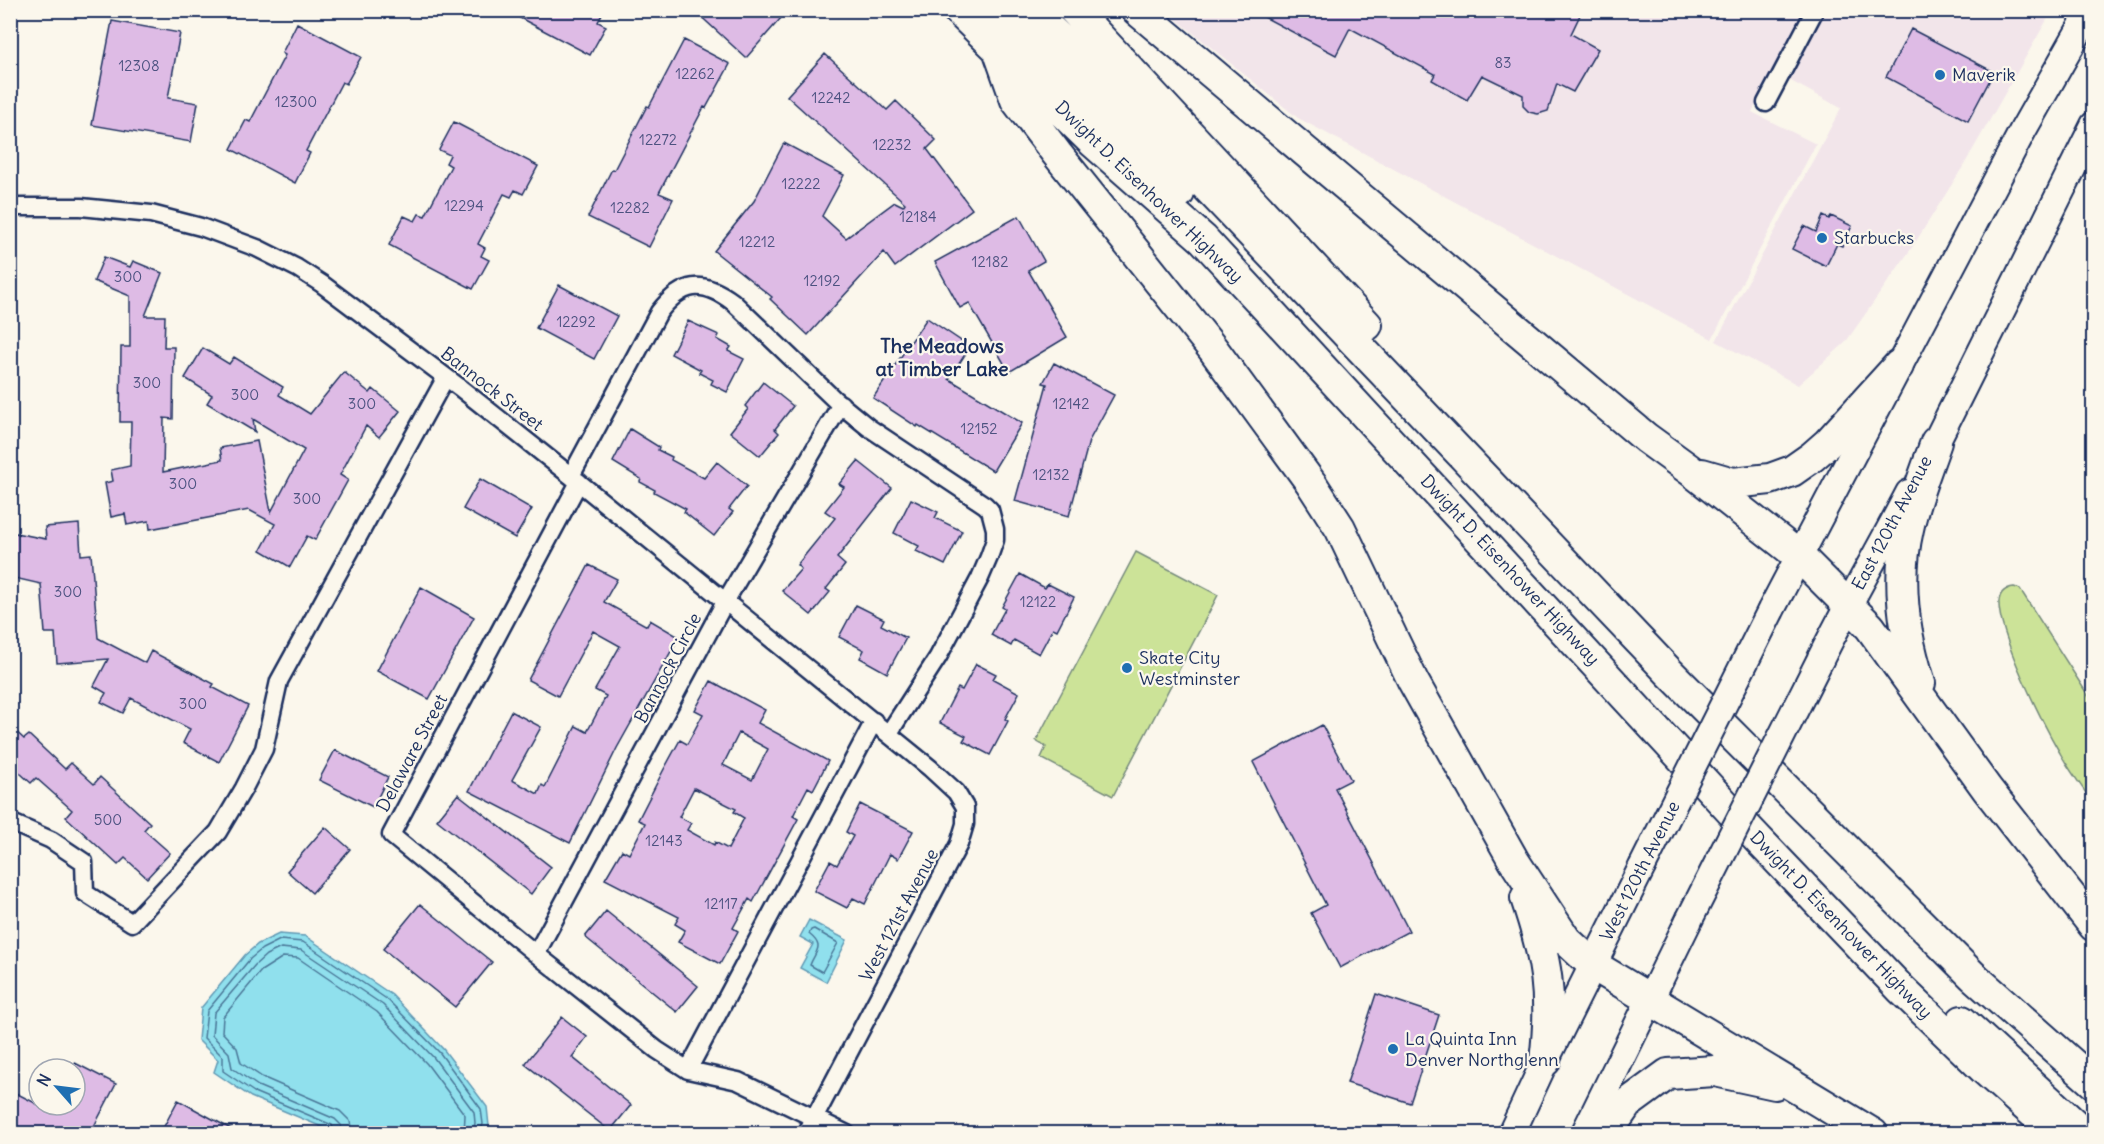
<svg xmlns="http://www.w3.org/2000/svg" width="2104" height="1144" viewBox="0 0 2104 1144" font-family="Delius,sans-serif">
<style>
.built{fill:#f2e5ea}
.green{fill:#cce398;stroke:#74897b;stroke-width:1.5}
.water{fill:#90e0ed;stroke:#6199b4;stroke-width:1.5}
.lines{fill:none;stroke-linecap:round;stroke-linejoin:round}
.shore{stroke:#4a7697;stroke-width:1.5}
.building{fill:#debbe5;stroke:#1b2f5e;stroke-width:1.5;fill-rule:evenodd}
.street-casing{stroke:#1b2f5e;stroke-width:21}
.primary-casing{stroke:#1b2f5e;stroke-width:30}
.highway-casing{stroke:#1b2f5e;stroke-width:34}
.street{stroke:#fbf7ec;stroke-width:16}
.primary{stroke:#fbf7ec;stroke-width:26}
.highway{stroke:#fbf7ec;stroke-width:30}
.primary-bridge-casing{stroke:#1b2f5e;stroke-width:30;stroke-linecap:butt}
.primary-bridge{stroke:#fbf7ec;stroke-width:26}
.poi-dot{fill:#1f6fb2;stroke:#fbf7ec;stroke-width:2}
.labels{text-anchor:middle;stroke-width:4.5;stroke-linejoin:round;paint-order:stroke}
.number-label{font-size:15px;fill:#4c5280}
.poi-label{font-size:18px;fill:#1b2f5e;stroke:#fbf7ec;text-anchor:start}
.street-label{font-size:18px;fill:#1b2f5e;stroke:#fbf7ec}
.neighbourhood-label{font-size:20px;font-weight:bold;fill:#1b2f5e;stroke:#fbf7ec}
</style>
<rect width="100%" height="100%" fill="#fbf7ec"/>
<filter id="ink" filterUnits="userSpaceOnUse"><feTurbulence type="fractalNoise" baseFrequency=".0167" numOctaves="2"/><feDisplacementMap in="SourceGraphic" scale="12" xChannelSelector="R" yChannelSelector="G"/><feConvolveMatrix kernelMatrix="1 2 1 2 8 2 1 2 1" color-interpolation-filters="sRGB"/></filter>
<g filter="url(#ink)">
<path class="built" d="M1166,11H1807L1752,112L1816,144L1712,339L1298,118Z
M1826,11H2052L1964,165L1913,246L1845,343L1798,385L1716,341L1841,108L1789,80Z"/>
<path class="green" d="M1136,552L1218,595L1113,796L1041,758L1046,747L1036,741Z
M2014,587L2020,589L2093,703V803C2082,787 2070,771 2060,753C2043,724 1997,632 1999,601C2000,592 2006,588 2014,587Z"/>
<path class="water" d="M809,920L847,940L826,982L800,968L813,944L800,937Z
M279,934L305,936L392,995L444,1050L487,1107L489,1126L485,1133H336L251,1097L214,1072L218,1060L198,1040L201,1008L245,955L258,944Z"/>
<g class="lines">
<path class="shore" d="M814,929L838,943L822,972L810,965C816,950 825,947 809,934L811,930Z
M335,1134L332,1125L254,1092L223,1071V1057L204,1038L207,1011L250,959L262,949L280,940L303,942L388,1000L440,1053L481,1109L483,1124L480,1134
M343,1134L341,1125L335,1119L258,1086L232,1068L229,1053L212,1035L214,1013L255,965L266,955L281,948L301,950L383,1005L434,1058L474,1112L475,1123L473,1134
M352,1134L350,1121L340,1111L262,1077L241,1063L237,1048L222,1032L223,1017L261,971L283,957L298,958L377,1012L427,1064L465,1115L464,1134"/>
</g>
<path class="building" d="M505,10H604L598,22L606,26L590,55Z
M694,10H788L746,58Z
M1251,10H1572L1580,15L1571,34L1598,49L1573,92L1557,84L1548,111L1538,114L1529,112L1523,106V95L1482,75L1467,100L1432,80L1435,74L1350,28L1336,55Z
M112,21L180,33L168,98L198,103L191,142L92,125Z
M297,23L361,57L346,84L342,82L306,151L310,153L295,183L231,149L246,120L250,122L285,55L282,53Z
M1911,29L1994,72L1968,121L1886,77Z
M684,40L730,64L706,108L704,107L659,193L673,199L649,247L588,217L612,169L614,170L647,106L649,107Z
M825,54L887,110L896,101L936,140L927,149L972,209L895,267L884,252L808,335L770,299L772,297L714,251L754,201L784,143L844,175L822,216L846,238L895,202L903,206L905,203L787,96Z
M454,122L538,166L523,194L515,190L511,197L504,194L478,244L485,248L481,256L489,260L473,289L389,245L404,216L415,221L419,214L425,216L451,166L446,163L450,155L439,150Z
M1019,216L1044,261L1028,270L1067,337L1009,372L969,303L960,308L935,262Z
M1823,216L1829,219L1831,216L1852,226L1842,246L1837,244L1826,266L1792,249L1804,226L1816,232Z
M104,257L130,267L133,261L162,273L145,316H165L164,347H174L173,419L164,418L163,472L222,460L220,448L257,441L271,512L304,450L253,419L255,432L207,403L212,395L185,378L203,348L229,364L234,357L283,387L279,395L310,414L344,372L370,393L373,389L400,411L379,437L366,426L340,475L348,480L315,540L307,536L290,567L261,550L275,524L249,510L150,529L149,521L127,525L125,514L111,517L105,483L113,481L111,470L130,466L131,422H120L121,347H130V296L94,281Z
M559,285L617,316L594,359L536,328Z
M927,318L970,347L949,379L1022,423L993,471L918,425L917,427L873,398Z
M688,321L719,335L717,339L731,347L728,351L744,359L727,392L711,384L713,380L699,373L701,370L671,354Z
M1054,363L1114,395L1089,441L1069,516L1015,501L1047,384L1043,383Z
M763,382L793,406L775,429L779,433L760,456L730,432L748,409L745,406Z
M630,429L659,447L658,450L672,457L671,460L704,478L717,462L747,486L729,509L733,512L714,536L684,512L686,509L654,492L655,490L640,482L641,479L613,462Z
M858,461L892,488L837,558L845,565L826,589L830,592L811,615L782,591L801,569L797,565L835,518L825,511L844,487L839,484Z
M480,479L532,509L515,538L463,509Z
M911,499L938,512L935,518L962,531L945,565L916,551L919,546L894,533Z
M79,524L81,555L91,554L98,638L145,663L151,651L214,684L212,687L248,706L219,762L183,743L190,729L131,698L123,713L101,702L106,693L94,686L108,659L57,663L55,633H45L41,584L10,577V532L46,539L45,527Z
M589,565L617,579L604,602L647,626L650,620L679,637L617,748L570,843L469,791L511,711L541,727L512,780L538,794L542,785L545,787L576,726L587,732L606,696L595,690L620,646L593,631L558,696L528,680Z
M1020,574L1045,588L1048,584L1074,597L1057,630L1053,628L1039,654L1014,640L1011,646L991,635L1005,609L1002,607Z
M421,587L474,617L429,699L377,671Z
M856,605L884,619L881,625L906,638L887,673L860,658L864,650L839,637Z
M976,664L996,674L993,679L1019,693L1005,719L1008,721L990,755L963,741L966,736L940,723L958,688L962,690Z
M711,681L765,710L758,723L828,761L813,790L808,787L793,816L798,819L753,902L749,899L733,928L738,931L720,964L678,942L685,930L675,924L679,917L605,879L622,850L629,854L645,823L638,820L663,771L680,740L687,744L703,714L695,710ZM739,733L768,749L752,780L723,765ZM694,788L736,809L734,812L744,818L728,849L715,842L714,845L687,830L691,823L679,817Z
M1322,725L1351,780L1335,788L1409,931L1340,968L1311,913L1326,905L1253,762Z
M10,726L24,739L29,735L65,769L71,763L94,784L100,777L150,823L144,830L170,853L147,878L125,858L118,865L66,817L72,810L36,778L31,783L10,764Z
M335,750L388,777L373,807L319,780Z
M458,794L551,867L531,894L437,820Z
M860,804L913,831L898,859L890,854L865,904L853,898L847,908L814,891L830,861L837,865L853,836L846,832Z
M325,827L350,849L312,893L287,871Z
M420,904L492,962L455,1007L383,949Z
M606,911L698,986L677,1012L585,937Z
M1376,994L1439,1015L1410,1103L1347,1083Z
M562,1017L587,1037L572,1057L631,1105L610,1131L525,1064Z
M75,1063L116,1084L90,1134H23L10,1127V1090L39,1105H75Z
M178,1100L240,1134H160Z"/>
<g class="lines">
<g class="street-casing">
<path id="street" d="M1766,103L1815,10
M10,207H81L151,214L201,227L257,248L297,268L322,284L459,387L571,476L930,768L956,792L965,807V824L959,844L806,1134
M571,476L659,312C682,282 702,279 733,302L835,400L868,427L985,505L990,510L995,529V540L989,557L980,578L938,657L889,733
M579,482L391,835L536,954L657,1050L688,1070L874,721
M10,822L51,840L84,862L85,893L132,923L218,832L244,788L264,749L279,681L446,377
M536,954L725,602L841,404
M688,1070L738,1081L847,1134"/>
</g>
<g class="primary-casing">
<path id="primary" d="M1928,458L2094,125
M1771,610L2023,130L2091,10
M1820,660C1848,603 1880,549 1909,493
M1511,1134L1545,1061L1642,867
M1584,1134L1689,920"/>
</g>
<g class="highway-casing">
<path id="highway" d="M958,10L1094,143L1203,239L1731,811L1901,989L1985,1070L2057,1134
M1000,10L1179,193
M1030,10L1127,103L1669,672L1973,976L2094,1083
M1074,10L1367,325
M1137,10L1646,438L1690,470L1799,556L1870,627L1987,789L2094,926
M999,52L1016,100L1057,154L1213,349L1311,483L1340,528L1413,681L1514,861L1566,940L1593,965L1873,1134
M1702,474L1733,483L1770,479L1792,471L1812,457L1828,443L1898,366
M1920,683C1904,634 1896,581 1908,529C1914,500 1926,471 1936,442
M1526,898C1547,960 1553,996 1545,1061
M1962,1021L2085,1134
M1606,1134L1627,1104L1668,1074L1715,1071L1775,1084"/>
</g>
<use href="#street" class="street"/>
<use href="#primary" class="primary"/>
<use href="#highway" class="highway"/>
<g class="primary-bridge-casing">
<path id="primary-bridge" d="M1642,867L1771,610
M1689,920L1820,660"/>
</g>
<use href="#primary-bridge" class="primary-bridge"/>
</g>
</g>
<g class="poi-dot">
<circle cx="1940" cy="75" r="6"/>
<circle cx="1822" cy="238" r="6"/>
<circle cx="1127" cy="668" r="6"/>
<circle cx="1393" cy="1049" r="6"/>
</g>
<g class="labels">
<g class="number-label">
<text x="1503" y="68">83</text>
<text x="139" y="71">12308</text>
<text x="695" y="79">12262</text>
<text x="831" y="103">12242</text>
<text x="296" y="107">12300</text>
<text x="658" y="145">12272</text>
<text x="892" y="150">12232</text>
<text x="801" y="189">12222</text>
<text x="464" y="211">12294</text>
<text x="630" y="213">12282</text>
<text x="918" y="222">12184</text>
<text x="757" y="247">12212</text>
<text x="990" y="267">12182</text>
<text x="128" y="282">300</text>
<text x="822" y="286">12192</text>
<text x="576" y="327">12292</text>
<text x="147" y="388">300</text>
<text x="245" y="400">300</text>
<text x="362" y="409">300</text>
<text x="1071" y="409">12142</text>
<text x="979" y="434">12152</text>
<text x="1051" y="480">12132</text>
<text x="183" y="489">300</text>
<text x="307" y="504">300</text>
<text x="68" y="597">300</text>
<text x="1038" y="607">12122</text>
<text x="193" y="709">300</text>
<text x="108" y="825">500</text>
<text x="664" y="846">12143</text>
<text x="721" y="909">12117</text>
</g>
<g class="poi-label">
<text x="1952" y="81">Maverik</text>
<text x="1834" y="244">Starbucks</text>
<text x="1139" y="664">Skate City<tspan x="1139" dy="21">Westminster</tspan></text>
<text x="1405" y="1045">La Quinta Inn<tspan x="1405" dy="21">Denver Northglenn</tspan></text>
</g>
<g class="street-label">
<text transform="translate(1149 192) rotate(44)" y="6">Dwight D. Eisenhower Highway</text>
<text transform="translate(492 389) rotate(38)" y="6">Bannock Street</text>
<text transform="translate(1892 523) rotate(-62)" y="6">East 120th Avenue</text>
<text transform="translate(1510 570) rotate(47)" y="6">Dwight D. Eisenhower Highway</text>
<text transform="translate(668 668) rotate(-62)" y="6">Bannock Circle</text>
<text transform="translate(412 753) rotate(-62)" y="6">Delaware Street</text>
<text transform="translate(1640 871) rotate(-63)" y="6">West 120th Avenue</text>
<text transform="translate(899 915) rotate(-62)" y="6">West 121st Avenue</text>
<text transform="translate(1841 925) rotate(46)" y="6">Dwight D. Eisenhower Highway</text>
</g>
<g class="neighbourhood-label">
<text x="942" y="353">The Meadows<tspan x="942" dy="23">at Timber Lake</tspan></text>
</g>
</g>
<rect width="2104" height="1144" fill="none" stroke="#fbf7ec" stroke-width="36"/>
<rect x="18" y="18" width="2068" height="1108" fill="none" stroke="#1b2f5e" stroke-width="2" filter="url(#ink)"/>
<g transform="translate(57 1087) rotate(298)"><circle r="28" fill="#fbf7ec" stroke="#a1a7b3" stroke-width="1.5"/>
<path d="M0-4.5L10 22L0 15L-10 22Z" fill="#1f6fb2"/>
<text y="-9" font-size="16" font-weight="bold" text-anchor="middle" fill="#1b2f5e">N</text>
</g>
</svg>
